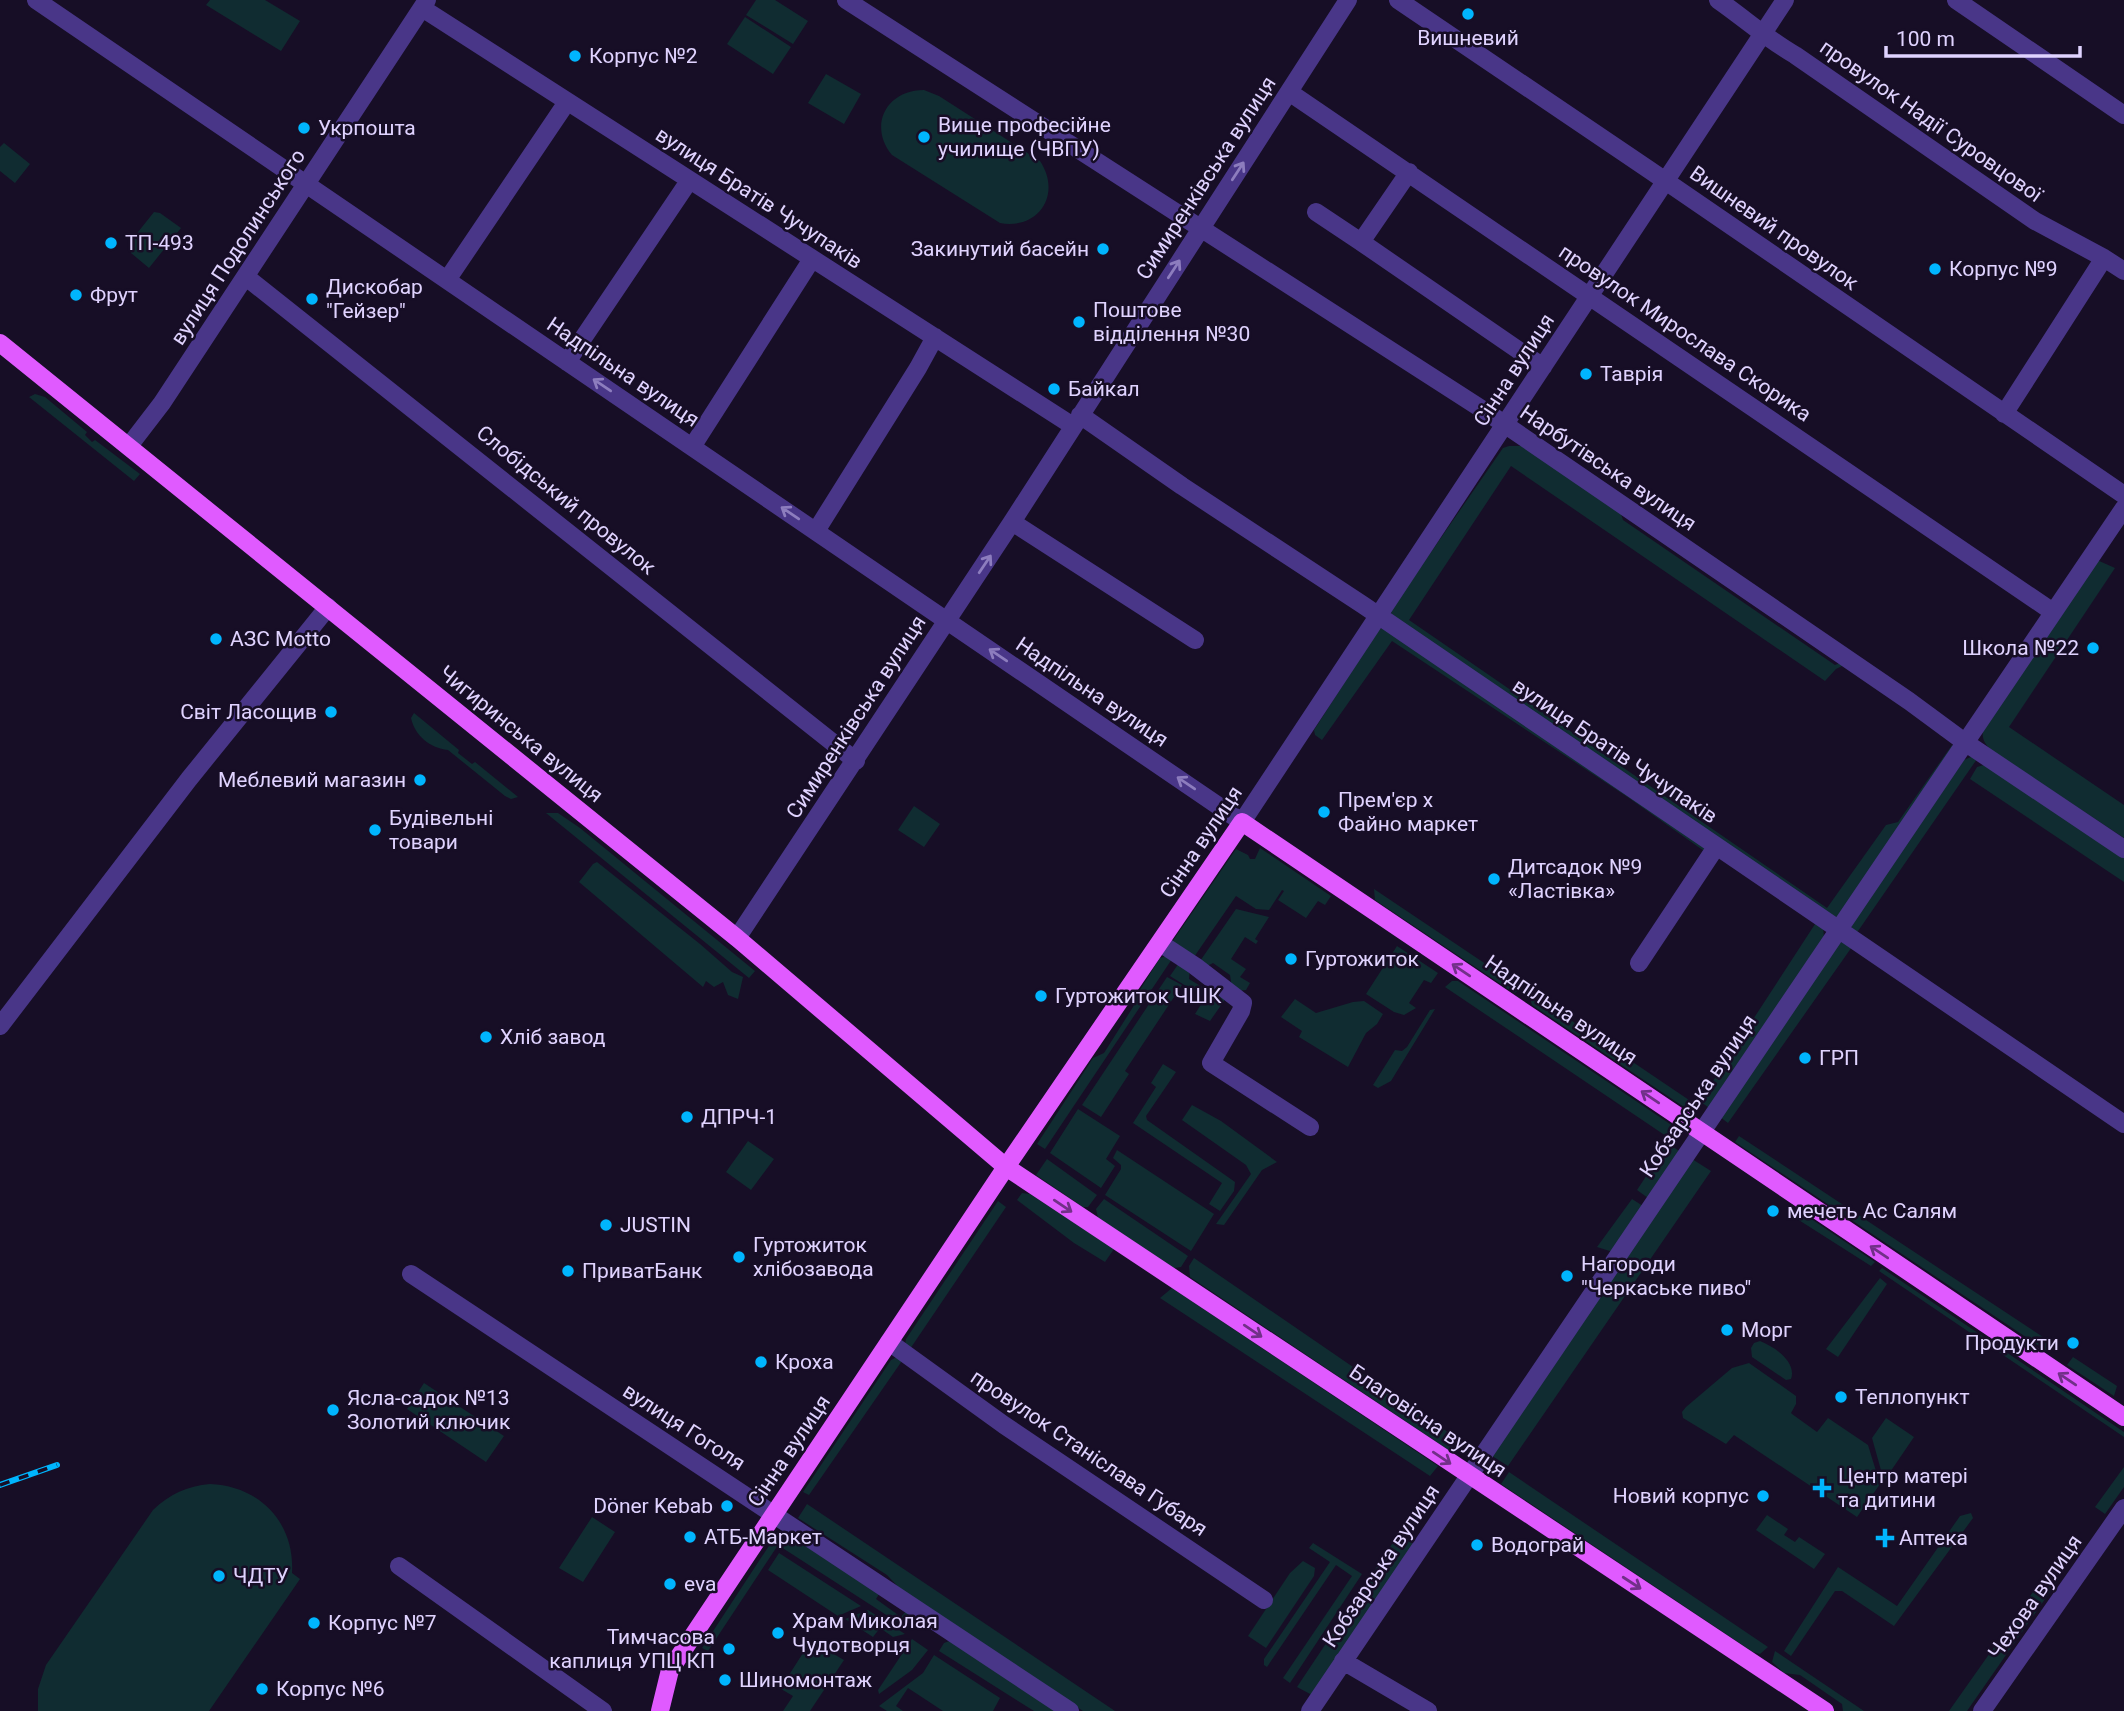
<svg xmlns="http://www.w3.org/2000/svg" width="2124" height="1711" viewBox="0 0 2124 1711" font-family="Roboto,sans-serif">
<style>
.green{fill:#102c31}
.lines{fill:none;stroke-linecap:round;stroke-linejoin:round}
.minor{stroke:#493688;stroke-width:18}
.major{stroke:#e05aff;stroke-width:18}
.rail-casing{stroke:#00b5fe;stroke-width:6}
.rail{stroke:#170e26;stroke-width:3.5;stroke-dasharray:10;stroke-linecap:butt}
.oneway{stroke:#8d7dbe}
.oneway2{stroke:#713088}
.poi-dot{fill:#00b5fe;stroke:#170e26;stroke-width:2.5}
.labels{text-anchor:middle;stroke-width:5;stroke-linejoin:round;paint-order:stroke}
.poi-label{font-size:21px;fill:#e0d3ff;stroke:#170e26;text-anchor:start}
.street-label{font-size:21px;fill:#e0d3ff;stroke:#170e26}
</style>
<rect width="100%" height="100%" fill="#170e26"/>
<path class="green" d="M210,0H265L300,21L281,51L206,5Z
M756,0H775L808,21L793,44L746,15Z
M745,17L791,47L773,74L727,44Z
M826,74L861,94L844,124L808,103Z
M924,90L939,96L1040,161C1062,194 1039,230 1000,223L892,155C868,126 886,90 924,90Z
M4,143L30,164L15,183L0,171V147Z
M154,212L160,213L181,228L149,268L131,253L130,242Z
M35,394L45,397L87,432L85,435L92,442L95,440L140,474L134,481L29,397Z
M1509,446H1522L1620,511L1623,520L1835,665L1840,663L1844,665L1836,669L1825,681L1511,466L1409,620L1827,908L1886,825L1898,822L1952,745L1954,749L1842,916L1836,917L1825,912L1392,617L1391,610L1503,448Z
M2097,560L2115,568L2009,727L2124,805V838L1991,750C1983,742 1981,737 1984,726Z
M1386,627L1708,844L1704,851L1629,798L1392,641L1322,740L1315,735L1314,730L1379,629Z
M414,713L459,750L458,753L472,764L475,762L518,797L511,799L505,796L448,750C430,748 415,736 411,718Z
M1973,756L1977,759L1856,934L1852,931V923L1964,760Z
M1987,764L2124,856V882L1970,779L1977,767Z
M914,806L940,824L924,847L898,830Z
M546,813H558L580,828L755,971L749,978Z
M1260,848L1331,896L1325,905L1318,901L1306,918L1278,900L1284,891L1282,890L1269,910L1256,909L1236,896L1194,957L1172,942L1236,849L1248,855L1250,859H1255Z
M597,862L700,944L732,972L743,977L738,999L728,995L723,982L714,987L706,981L703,987L579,882L593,864Z
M1374,889L1523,989L1514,993L1375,900Z
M1236,909L1269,917L1255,939L1258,941L1256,944L1245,937L1231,959L1246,969L1240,977L1250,983L1246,990L1238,991L1232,988L1230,975L1213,963L1203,968L1198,964Z
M1817,921L1823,926L1824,938L1709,1108L1700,1101Z
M1842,942L1854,944L1728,1123L1720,1117L1836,945Z
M1397,946L1438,973L1431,983L1424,980L1409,1003L1416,1008L1404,1015L1394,1012L1366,994Z
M1167,956L1172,959L1045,1149L1037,1144L1093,1058L1104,1053L1133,1007L1136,996L1160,958Z
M1181,960L1190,967L1189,979L1212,993L1221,989L1225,995L1224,1001L1210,1021L1195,1014L1205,998L1170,976Z
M1167,977L1182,985L1125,1071L1129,1074L1101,1117L1082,1105Z
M1452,981H1458L1673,1126L1666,1136L1445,987Z
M1532,994L1692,1102L1687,1109L1532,1005L1530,999Z
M1295,999L1316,1013L1353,1002L1364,1001L1383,1014L1377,1024L1366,1033L1348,1067L1299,1037L1302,1031L1281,1017Z
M1435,1009L1391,1081L1378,1088L1373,1085L1395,1050L1402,1051L1407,1047L1430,1010Z
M1163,1064L1176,1072L1146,1116L1147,1120L1235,1182L1234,1191L1220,1211L1209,1204L1222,1183L1133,1123L1156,1087L1151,1083Z
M1192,1105L1221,1121L1277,1162L1262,1170L1224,1225L1216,1224L1251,1174L1246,1165L1182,1120Z
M1078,1109L1120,1136L1106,1159L1115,1166L1101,1188L1050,1153Z
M1739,1136L2052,1343L2048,1352L1735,1142Z
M748,1141L774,1159L751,1190L726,1172Z
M1668,1143L1679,1151L1648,1198L1637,1190Z
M1117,1150L1214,1214L1191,1251L1105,1195L1121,1169V1165L1113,1158Z
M1047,1159L1097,1195L1088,1207H1083L1036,1175Z
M1692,1159L1711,1171L1508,1466L1492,1456Z
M1022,1193L1030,1194L1114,1249L1105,1262L1074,1243L1017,1200Z
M1104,1199L1188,1256L1181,1267L1174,1268L1098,1218L1096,1209Z
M1632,1199L1643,1206L1613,1252L1597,1247Z
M998,1201L1006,1207L910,1349L905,1345L906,1339Z
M1798,1210L1875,1262L1871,1266L1794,1217Z
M1194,1258L1458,1439L1450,1451L1190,1277L1189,1266Z
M1882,1268L2124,1432V1437L1879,1271Z
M1880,1278L1887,1284L1838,1357L1826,1349Z
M1172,1288L1438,1466L1430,1476L1160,1298Z
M1760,1341C1775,1347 1797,1362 1791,1379L1786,1380L1752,1357L1751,1348L1754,1343Z
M897,1357L904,1358L809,1495L803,1492L891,1360Z
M2073,1357L2117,1386L2114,1396L2067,1365Z
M1749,1363L1796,1396V1404L1791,1413L1792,1414L1817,1432L1828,1418L1868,1445L1880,1484L1857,1517L1734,1435L1726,1444L1683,1418L1682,1412L1686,1407L1732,1368Z
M424,1383L504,1436L486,1462L407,1409Z
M1886,1418L1914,1437L1884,1481L1872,1438Z
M2124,1467V1487L2105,1514L2095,1507Z
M1509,1472L1768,1647L1760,1654L1753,1652L1501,1484Z
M210,1484C260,1486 295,1523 292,1573L300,1579L209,1711H38V1689L46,1665L153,1510C170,1494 187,1486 210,1484Z
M807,1504L1115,1711H1083L907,1596L887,1575L798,1518Z
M1971,1513L1973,1518L1894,1626L1842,1591H1835L1791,1656L1784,1651L1838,1567L1897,1606L1960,1516Z
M1767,1515L1788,1529L1784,1535L1795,1542L1799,1537L1825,1554L1814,1569L1756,1530Z
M592,1517L615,1532L583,1582L559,1568Z
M790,1533L881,1591L876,1599L901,1617L907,1610L911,1623L908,1629L781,1547Z
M776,1535L782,1539L708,1651L702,1648Z
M1398,1535L1415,1545L1312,1695L1297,1687Z
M1313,1543L1362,1574L1290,1683L1283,1678L1352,1576L1336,1565L1267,1667L1264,1665V1659L1330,1562L1309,1548Z
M779,1553L861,1606L838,1616L768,1570Z
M1303,1561L1315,1568L1314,1576L1266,1648L1248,1636L1290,1573Z
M2047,1572L2059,1579L1967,1711H1949Z
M868,1610L905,1634L893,1637L880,1628L873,1637L845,1619Z
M912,1639L928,1650L912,1670L879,1694L878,1690Z
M952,1640L1061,1711H1034L939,1651L944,1643Z
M825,1649L844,1660L810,1711H783L793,1696L776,1686L775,1682L782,1686L803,1653Z
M1775,1651L1864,1711H1843L1842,1704L1800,1675L1784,1673L1772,1662Z
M934,1655L1000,1698L993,1711H943L908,1688L896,1706L903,1711H887L879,1706L923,1673Z"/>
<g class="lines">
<path class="minor" d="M36,0L1242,822L1785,0
M846,0L1491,415L1909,701L1966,743L2124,849
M1398,0L1648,169L2124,495
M1718,0C1744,18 1767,39 1795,55L2035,221L2104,258L2124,271
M1956,0L2124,115
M422,8L1073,426
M1289,92L2053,612
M1409,172L1361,242L1543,367
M1316,212L1361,242
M246,277L856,761
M447,280L567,102
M567,362L689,181
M2004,414L2104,258
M1080,415L1182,486L1363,605L2124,1124
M129,446L162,403L427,0
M692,447L812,259
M1012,522L1195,640
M816,531L918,368L935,337
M737,938L1012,522L1348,0
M1160,943L1195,966L1243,1003L1241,1011L1211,1063L1310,1127
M1639,963L1716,847
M0,1026L189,779L328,607
M411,1274L1070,1711
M889,1342L1004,1425L1264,1600
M399,1566L603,1711
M1343,1661L1428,1711
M1310,1711L2124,508
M1982,1711L2124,1508"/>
<path class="major" d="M0,343L737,938L1006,1167L1825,1711
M660,1711L670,1670L1006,1167L1242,822L2124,1417"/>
<g class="rail-casing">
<path id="rail" d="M0,1485L57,1465"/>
</g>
<use href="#rail" class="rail"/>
</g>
<defs><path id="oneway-shaft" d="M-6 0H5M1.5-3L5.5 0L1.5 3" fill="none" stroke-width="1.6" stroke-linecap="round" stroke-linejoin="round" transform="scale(1.75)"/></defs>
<g class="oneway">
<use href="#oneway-shaft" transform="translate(1238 171) rotate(-57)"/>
<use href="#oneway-shaft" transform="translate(1174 269) rotate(-57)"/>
<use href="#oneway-shaft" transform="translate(602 385) rotate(-146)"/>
<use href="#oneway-shaft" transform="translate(790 513) rotate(-146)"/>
<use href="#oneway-shaft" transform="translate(985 564) rotate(-56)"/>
<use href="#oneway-shaft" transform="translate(998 655) rotate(-146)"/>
<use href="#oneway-shaft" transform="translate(1186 783) rotate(-146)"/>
</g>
<g class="oneway2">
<use href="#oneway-shaft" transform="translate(1461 970) rotate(-146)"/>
<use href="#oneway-shaft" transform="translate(1650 1097) rotate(-146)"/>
<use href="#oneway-shaft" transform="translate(1063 1206) rotate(34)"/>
<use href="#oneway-shaft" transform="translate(1879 1252) rotate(-146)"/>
<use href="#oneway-shaft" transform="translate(1253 1331) rotate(34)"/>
<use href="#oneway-shaft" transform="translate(2067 1379) rotate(-146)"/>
<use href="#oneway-shaft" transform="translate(1442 1458) rotate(34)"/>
<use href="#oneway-shaft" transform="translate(1632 1583) rotate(33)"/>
</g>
<g class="poi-dot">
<circle cx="1468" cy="14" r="7"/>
<circle cx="575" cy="56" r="7"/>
<circle cx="304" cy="128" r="7"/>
<circle cx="924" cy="137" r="7"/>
<circle cx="111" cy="243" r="7"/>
<circle cx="1103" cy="249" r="7"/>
<circle cx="1935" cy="269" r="7"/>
<circle cx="76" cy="295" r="7"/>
<circle cx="312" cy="299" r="7"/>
<circle cx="1079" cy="322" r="7"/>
<circle cx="1586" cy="374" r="7"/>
<circle cx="1054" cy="389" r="7"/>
<circle cx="216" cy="639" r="7"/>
<circle cx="2093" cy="648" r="7"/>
<circle cx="331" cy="712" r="7"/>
<circle cx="420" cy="780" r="7"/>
<circle cx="1324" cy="812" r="7"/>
<circle cx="375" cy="830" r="7"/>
<circle cx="1494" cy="879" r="7"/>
<circle cx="1291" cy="959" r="7"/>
<circle cx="1041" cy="996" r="7"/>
<circle cx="486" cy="1037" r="7"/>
<circle cx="1805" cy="1058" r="7"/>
<circle cx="687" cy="1117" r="7"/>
<circle cx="1773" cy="1211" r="7"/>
<circle cx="606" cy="1225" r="7"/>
<circle cx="739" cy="1257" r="7"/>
<circle cx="568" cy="1271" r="7"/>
<circle cx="1567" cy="1276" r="7"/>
<circle cx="1727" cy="1330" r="7"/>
<circle cx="2073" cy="1343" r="7"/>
<circle cx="761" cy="1362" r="7"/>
<circle cx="1841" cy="1397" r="7"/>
<circle cx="333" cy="1410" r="7"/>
<path d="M1818.5 1477.5h7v7h7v7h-7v7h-7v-7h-7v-7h7z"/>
<circle cx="1763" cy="1496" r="7"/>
<circle cx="727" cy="1506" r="7"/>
<circle cx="690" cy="1537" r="7"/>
<path d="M1881.5 1527.5h7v7h7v7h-7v7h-7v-7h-7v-7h7z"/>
<circle cx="1477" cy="1545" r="7"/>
<circle cx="219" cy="1576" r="7"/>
<circle cx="670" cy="1584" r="7"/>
<circle cx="314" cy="1623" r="7"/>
<circle cx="778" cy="1633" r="7"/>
<circle cx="729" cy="1649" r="7"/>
<circle cx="725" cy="1680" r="7"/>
<circle cx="262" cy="1689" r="7"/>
</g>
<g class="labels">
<g class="poi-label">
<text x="1468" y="45" text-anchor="middle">Вишневий</text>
<text x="589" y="63">Корпус №2</text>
<text x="938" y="132">Вище професійне<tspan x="938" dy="24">училище (ЧВПУ)</tspan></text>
<text x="318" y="135">Укрпошта</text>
<text x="125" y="250">ТП-493</text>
<text x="1089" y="256" text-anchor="end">Закинутий басейн</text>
<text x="1949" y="276">Корпус №9</text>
<text x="326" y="294">Дискобар<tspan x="326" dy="24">"Гейзер"</tspan></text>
<text x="90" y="302">Фрут</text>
<text x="1093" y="317">Поштове<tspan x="1093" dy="24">відділення №30</tspan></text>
<text x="1600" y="381">Таврія</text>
<text x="1068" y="396">Байкал</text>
<text x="230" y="646">АЗС Motto</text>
<text x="2079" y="655" text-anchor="end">Школа №22</text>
<text x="317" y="719" text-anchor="end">Світ Ласощив</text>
<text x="406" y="787" text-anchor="end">Меблевий магазин</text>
<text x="1338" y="807">Прем'єр х<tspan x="1338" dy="24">Файно маркет</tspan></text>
<text x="389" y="825">Будівельні<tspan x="389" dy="24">товари</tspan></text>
<text x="1508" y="874">Дитсадок №9<tspan x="1508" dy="24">«Ластівка»</tspan></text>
<text x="1305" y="966">Гуртожиток</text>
<text x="1055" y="1003">Гуртожиток ЧШК</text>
<text x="500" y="1044">Хліб завод</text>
<text x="1819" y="1065">ГРП</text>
<text x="701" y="1124">ДПРЧ-1</text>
<text x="1787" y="1218">мечеть Ас Салям</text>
<text x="620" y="1232">JUSTIN</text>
<text x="753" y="1252">Гуртожиток<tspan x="753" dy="24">хлібозавода</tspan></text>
<text x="1581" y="1271">Нагороди<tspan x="1581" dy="24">"Черкаське пиво"</tspan></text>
<text x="582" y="1278">ПриватБанк</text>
<text x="1741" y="1337">Морг</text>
<text x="2059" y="1350" text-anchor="end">Продукти</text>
<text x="775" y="1369">Кроха</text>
<text x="1855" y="1404">Теплопункт</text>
<text x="347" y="1405">Ясла-садок №13<tspan x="347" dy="24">Золотий ключик</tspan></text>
<text x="1838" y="1483">Центр матері<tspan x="1838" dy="24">та дитини</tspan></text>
<text x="1749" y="1503" text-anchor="end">Новий корпус</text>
<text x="713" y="1513" text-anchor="end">Döner Kebab</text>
<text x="704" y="1544">АТБ-Маркет</text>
<text x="1899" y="1545">Аптека</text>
<text x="1491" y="1552">Водограй</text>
<text x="233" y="1583">ЧДТУ</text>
<text x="684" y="1591">eva</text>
<text x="792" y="1628">Храм Миколая<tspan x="792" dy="24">Чудотворця</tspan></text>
<text x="328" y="1630">Корпус №7</text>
<text x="715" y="1644" text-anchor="end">Тимчасова<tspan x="715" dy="24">каплиця УПЦ КП</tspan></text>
<text x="739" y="1687">Шиномонтаж</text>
<text x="276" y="1696">Корпус №6</text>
</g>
<g class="street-label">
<text transform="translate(1931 121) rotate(35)" y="7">провулок Надії Суровцової</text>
<text transform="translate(1206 178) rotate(-57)" y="7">Симиренківська вулиця</text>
<text transform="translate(759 198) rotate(33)" y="7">вулиця Братів Чучупаків</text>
<text transform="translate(1774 228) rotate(35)" y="7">Вишневий провулок</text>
<text transform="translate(238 247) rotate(-57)" y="7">вулиця Подолинського</text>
<text transform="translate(1685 333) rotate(34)" y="7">провулок Мирослава Скорика</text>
<text transform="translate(1514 370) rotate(-57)" y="7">Сінна вулиця</text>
<text transform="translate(623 372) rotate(34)" y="7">Надпільна вулиця</text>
<text transform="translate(1608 468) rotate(34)" y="7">Нарбутівська вулиця</text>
<text transform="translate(566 500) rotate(39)" y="7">Слобідський провулок</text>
<text transform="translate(1092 692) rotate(34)" y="7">Надпільна вулиця</text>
<text transform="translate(856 717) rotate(-57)" y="7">Симиренківська вулиця</text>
<text transform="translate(521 734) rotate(39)" y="7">Чигиринська вулиця</text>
<text transform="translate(1615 751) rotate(34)" y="7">вулиця Братів Чучупаків</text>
<text transform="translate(1201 842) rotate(-56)" y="7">Сінна вулиця</text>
<text transform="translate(1561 1010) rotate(34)" y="7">Надпільна вулиця</text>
<text transform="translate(1698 1096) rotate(-56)" y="7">Кобзарська вулиця</text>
<text transform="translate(1428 1421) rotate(34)" y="7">Благовісна вулиця</text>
<text transform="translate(684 1427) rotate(33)" y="7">вулиця Гоголя</text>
<text transform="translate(789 1451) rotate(-56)" y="7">Сінна вулиця</text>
<text transform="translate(1089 1453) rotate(34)" y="7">провулок Станіслава Губаря</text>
<text transform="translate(1381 1566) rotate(-56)" y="7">Кобзарська вулиця</text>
<text transform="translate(2035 1597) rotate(-55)" y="7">Чехова вулиця</text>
</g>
</g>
<path d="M1886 46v10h194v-10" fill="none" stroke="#e0d3ff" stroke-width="3.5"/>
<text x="1896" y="46" font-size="21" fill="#e0d3ff" stroke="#170e26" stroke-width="5" paint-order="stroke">100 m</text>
</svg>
